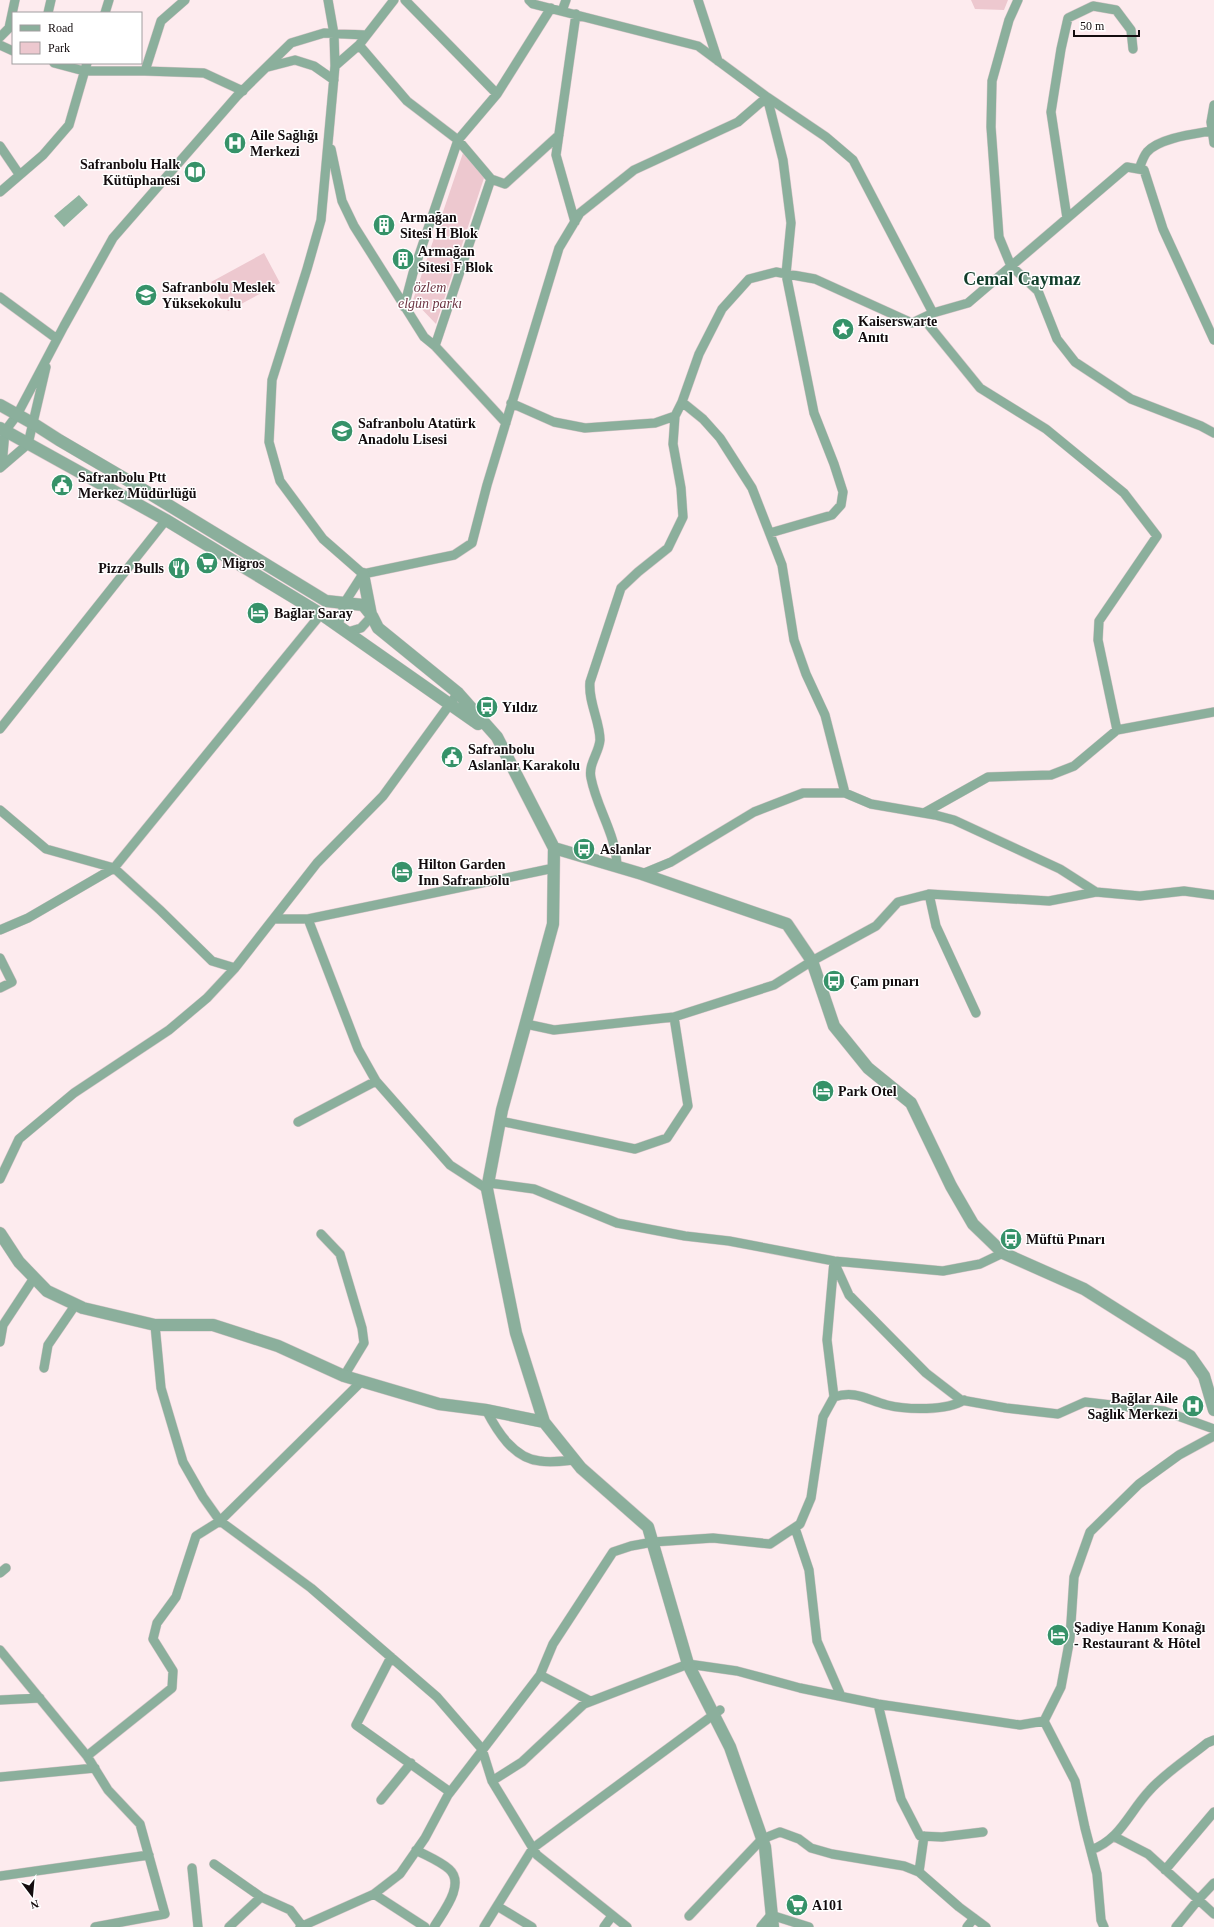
<svg xmlns="http://www.w3.org/2000/svg" width="1214" height="1927" viewBox="0 0 1214 1927" font-family="Georgia,serif">
<style>
.green{fill:#edc8cf}
.water{fill:#90b4a0}
.lines{fill:none;stroke-linecap:round;stroke-linejoin:round}
.minor-casing{stroke:#d8c7ca;stroke-width:10}
.tertiary-casing{stroke:#d8c7ca;stroke-width:13}
.minor{stroke:#8baf9c;stroke-width:9}
.tertiary{stroke:#8baf9c;stroke-width:12}
.labels{text-anchor:middle;stroke-width:3;stroke-linejoin:round;paint-order:stroke}
.poi-label{font-size:14px;font-weight:bold;fill:#130c0e;stroke:#fff;text-anchor:start}
.park-label{font-size:14px;font-style:italic;fill:#6e3745;stroke:#fff}
.district-label{font-size:18px;font-weight:bold;fill:#113d2a;stroke:#fff}
</style>
<rect width="100%" height="100%" fill="#fdebee"/>
<path class="green" d="M971,0H1008L1004,10L975,9Z
M463,153L485,175L436,324L413,300Z
M264,253L280,283L228,311L211,282Z"/>
<path class="water" d="M79,195L88,205L64,227L54,216Z"/>
<g class="lines">
<g class="minor-casing">
<path id="minor" d="M328,0L334,34L335,66L321,220L307,269L272,380L269,442L280,481L323,539L363,574
M405,0L497,94
M529,0L533,4L698,46L767,97L783,160L791,223L786,274L814,413L834,464L843,492L841,505L832,515L770,533
M698,0L718,61
M1018,0L1009,20L992,81L991,127L999,237L1011,266L1038,291L1057,339L1075,362L1131,399L1201,426L1214,433
M562,11L566,0
M48,13L51,0
M105,13L109,0
M0,37L9,28L15,0
M0,45L13,51
M359,45L407,101L458,140L491,179L505,184L559,135
M54,63L84,71H145L204,73L243,91
M335,66L359,45L394,0
M268,67L295,60L314,66L334,80
M145,71L161,21L185,0
M1214,105L1211,122L1214,143
M0,146L19,174
M331,149L342,201L354,226L424,337L435,346L506,423
M1139,169C1141,164 1143,157 1147,152C1159,138 1194,134 1211,131
M0,192L43,155L69,125L87,63
M1067,218L1051,112L1061,49L1068,18L1093,6L1116,10L1131,30L1133,49
M575,222L556,155L576,14
M0,297L57,339
M404,307L413,273L458,140L497,94L551,8
M923,318L980,388L1046,429L1124,493L1157,536L1099,621L1098,640L1117,730
M435,346L491,179
M682,402L703,419L720,438L752,488L782,565L794,640L806,674L825,715L845,793
M511,403L554,422L585,428L655,423L675,416L682,402L699,354L722,309L749,279L776,272L815,279L912,323L933,313L968,303L1127,167L1144,170L1163,229L1214,340
M2,466L5,431L17,415L64,326L113,238L237,96L291,43L324,33L365,35
M0,468L28,444L46,367
M338,625L345,602L363,574L454,555L472,543L487,485L559,248L580,213L634,170L738,122L767,97L826,137L853,160L933,313
M348,632L361,628L372,616
M0,729L166,520
M0,810L46,849L114,868L160,910L212,961L235,968
M924,813L988,777L1051,775L1074,766L1117,730L1214,712
M617,866C616,834 597,809 591,778C588,764 599,753 600,740C600,721 588,702 590,682L621,588L638,572L668,548L683,517L681,488L673,444L675,416
M642,874L671,862L754,812L803,793H845L871,804L935,815L954,820L1060,869L1096,892L1140,896L1184,891L1214,895
M929,894L936,926L976,1013
M275,919H308L554,868
M308,919L358,1049L376,1081L450,1165L487,1189
M0,930L28,918L114,868L321,614
M0,958L12,982L0,988
M526,1024L554,1030L674,1017L774,985L812,961L876,926L898,902L929,894L1049,901L1096,892
M500,1121L635,1149L667,1138L688,1106L674,1017
M298,1122L376,1081
M0,1179L19,1139L74,1093L169,1030L207,998L235,968L317,863L383,796L458,693
M489,1183L534,1189L617,1223L685,1236L729,1241L834,1261L943,1271L980,1264L1003,1253
M321,1234L340,1254L362,1328L364,1343L344,1376
M834,1262L849,1295L926,1373L961,1400L1006,1408L1058,1414L1085,1402L1164,1411L1214,1429
M155,1325L161,1388L183,1462L203,1497L220,1521L311,1588L437,1697L482,1749L492,1781L537,1855L627,1927
M0,1342L3,1325L34,1278
M44,1368L48,1345L76,1304
M834,1397C856,1390 867,1400 887,1405C907,1410 947,1411 964,1400
M486,1410C497,1431 514,1459 540,1461C551,1463 564,1461 575,1460
M795,1528L809,1570L817,1641L841,1696
M0,1573L6,1568
M0,1650L87,1756L108,1790L140,1824L165,1914L95,1927
M391,1657L356,1725L450,1792
M540,1675L590,1701
M0,1700L40,1698
M878,1704L901,1799L920,1836L942,1837L983,1832
M1044,1721L1061,1687L1070,1638L1074,1577L1090,1532L1139,1484L1179,1455L1214,1436
M1044,1721L1075,1781L1085,1828L1097,1874L1101,1920L1104,1927
M87,1756L172,1688L173,1671L153,1639L157,1623L176,1597L196,1536L220,1521L362,1381
M0,1777L95,1768
M492,1781L522,1762L584,1704L688,1664L737,1671L800,1688L878,1704L1020,1725L1044,1721
M381,1800L411,1763
M1115,1837L1148,1854L1214,1914
M416,1850C427,1856 440,1861 449,1869C466,1884 443,1912 434,1927
M1091,1850C1121,1839 1129,1812 1150,1790C1165,1773 1190,1757 1207,1743L1214,1740
M214,1864L261,1897L290,1910L303,1927
M192,1868L198,1927
M1165,1870L1214,1812
M919,1872L924,1836
M0,1876L149,1855
M374,1894L425,1927
M497,1906L532,1927
M689,1916L762,1839L780,1832L799,1839L811,1848L832,1854L904,1866L919,1872L959,1907L986,1927
M229,1927L261,1897
M300,1927L374,1894L400,1874L425,1838L448,1795L540,1675L553,1644L613,1552L631,1546L653,1542L713,1538L770,1544L800,1524L811,1498L823,1417L834,1397L827,1340L834,1261
M484,1927L533,1848L720,1710
M604,1927L612,1916
M761,1927L771,1915L809,1927
M967,1927L974,1918
M1176,1927L1198,1900L1214,1883"/>
</g>
<g class="tertiary-casing">
<path id="tertiary" d="M0,405L34,424L59,440L129,481L326,601L363,605L372,616L378,628L458,693L497,737L554,848L553,924L502,1110L487,1189L516,1333L544,1422L581,1468L648,1527L688,1664L730,1747L765,1847L773,1927
M0,428L166,520L321,614L478,724
M363,574L371,615
M554,848L642,874L787,924L812,961L834,1026L868,1068L911,1103L951,1186L973,1224L1003,1253L1084,1289L1190,1356L1204,1376L1214,1410
M0,1233L19,1262L47,1291L83,1308L155,1325H213L278,1346L344,1376L439,1404L486,1410L544,1422"/>
</g>
<use href="#minor" class="minor"/>
<use href="#tertiary" class="tertiary"/>
</g>
<defs>
<g id="hospital-disc" transform="scale(1.15)"><circle r="9.5" fill="#369269" stroke="#fff"/><path d="M-5-5h3v3.5h4V-5h3V5h-3V1.5h-4V5h-3Z" fill="#fff"/></g>
<g id="library-disc" transform="scale(1.15)"><circle r="9.5" fill="#369269" stroke="#fff"/><path d="M-6-4Q-3-5.5-.7-3.5V5Q-3 3-6 4ZM6-4Q3-5.5 .7-3.5V5Q3 3 6 4Z" fill="#fff"/></g>
<g id="building-disc" transform="scale(1.15)"><circle r="9.5" fill="#369269" stroke="#fff"/><path d="M-4-6H4V6H1V3H-1V6H-4ZM-2.5-4.3h1.7v1.8h-1.7ZM.8-4.3h1.7v1.8H.8ZM-2.5-1h1.7V.8h-1.7ZM.8-1h1.7V.8H.8Z" fill="#fff"/></g>
<g id="university-disc" transform="scale(1.15)"><circle r="9.5" fill="#369269" stroke="#fff"/><path d="M0-5L7-2L0 1L-7-2ZM-4 1L0 2.5L4 1V4Q0 6-4 4Z" fill="#fff"/></g>
<g id="sight-disc" transform="scale(1.15)"><circle r="9.5" fill="#369269" stroke="#fff"/><path d="M0-6L1.8-2.2L6-1.7L2.9 1.2L3.7 5.4L0 3.3L-3.7 5.4L-2.9 1.2L-6-1.7L-1.8-2.2Z" fill="#fff"/></g>
<g id="school-disc" transform="scale(1.15)"><circle r="9.5" fill="#369269" stroke="#fff"/><path d="M0-5L7-2L0 1L-7-2ZM-4 1L0 2.5L4 1V4Q0 6-4 4Z" fill="#fff"/></g>
<g id="civic-disc" transform="scale(1.15)"><circle r="9.5" fill="#369269" stroke="#fff"/><path d="M-.6-6.5H3V-4.5H.6V-3L4-1V1h2V6H-6V1h2V-1L-.6-3ZM-1.2 2.5V6h2.4V2.5Z" fill="#fff"/></g>
<g id="supermarket-disc" transform="scale(1.15)"><circle r="9.5" fill="#369269" stroke="#fff"/><path d="M-6-5.5h2.5l.6 2H6L4.5 2H-2.5L-4.4-4H-6ZM-1.5 3.2a1.3 1.3 0 1 0 .1 0ZM3 3.2a1.3 1.3 0 1 0 .1 0Z" fill="#fff"/></g>
<g id="restaurant-disc" transform="scale(1.15)"><circle r="9.5" fill="#369269" stroke="#fff"/><path d="M-5-6h1v4h1v-4h1v4h1v-4h1v5L-1.5 .5V6h-2V.5L-5-1ZM5-6V6H3V1.5H1.5Q1.5-4 5-6Z" fill="#fff"/></g>
<g id="hotel-disc" transform="scale(1.15)"><circle r="9.5" fill="#369269" stroke="#fff"/><path d="M-6-4.5h1.5V1H6V5H4.5V3h-9V5H-6ZM-4 0a1.8 1.8 0 1 1 3.6 0ZM.5 0V-2.5h3Q6-2.5 6 0Z" fill="#fff"/></g>
<g id="bus-disc" transform="scale(1.15)"><circle r="9.5" fill="#369269" stroke="#fff"/><path d="M-5-6H5V4H4V6H2V4H-2V6H-4V4H-5ZM-3.5-4V0h7V-4ZM-3.5 1.2v1.5H-2V1.2ZM2 1.2v1.5H3.5V1.2Z" fill="#fff"/></g>
</defs>
<g fill-rule="evenodd">
<use href="#hospital-disc" x="235" y="143"/>
<use href="#library-disc" x="195" y="172"/>
<use href="#building-disc" x="384" y="225"/>
<use href="#building-disc" x="403" y="259"/>
<use href="#university-disc" x="146" y="295"/>
<use href="#sight-disc" x="843" y="329"/>
<use href="#school-disc" x="342" y="431"/>
<use href="#civic-disc" x="62" y="485"/>
<use href="#supermarket-disc" x="207" y="563"/>
<use href="#restaurant-disc" x="179" y="568"/>
<use href="#hotel-disc" x="258" y="613"/>
<use href="#bus-disc" x="487" y="707"/>
<use href="#civic-disc" x="452" y="757"/>
<use href="#bus-disc" x="584" y="849"/>
<use href="#hotel-disc" x="402" y="872"/>
<use href="#bus-disc" x="834" y="981"/>
<use href="#hotel-disc" x="823" y="1091"/>
<use href="#bus-disc" x="1011" y="1239"/>
<use href="#hospital-disc" x="1193" y="1406"/>
<use href="#hotel-disc" x="1058" y="1635"/>
<use href="#supermarket-disc" x="797" y="1905"/>
</g>
<g class="labels">
<g class="poi-label">
<text x="250" y="140">Aile Sağlığı<tspan x="250" dy="16">Merkezi</tspan></text>
<text x="180" y="169" text-anchor="end">Safranbolu Halk<tspan x="180" dy="16">Kütüphanesi</tspan></text>
<text x="400" y="222">Armağan<tspan x="400" dy="16">Sitesi H Blok</tspan></text>
<text x="418" y="256">Armağan<tspan x="418" dy="16">Sitesi F Blok</tspan></text>
<text x="162" y="292">Safranbolu Meslek<tspan x="162" dy="16">Yüksekokulu</tspan></text>
<text x="858" y="326">Kaiserswarte<tspan x="858" dy="16">Anıtı</tspan></text>
<text x="358" y="428">Safranbolu Atatürk<tspan x="358" dy="16">Anadolu Lisesi</tspan></text>
<text x="78" y="482">Safranbolu Ptt<tspan x="78" dy="16">Merkez Müdürlüğü</tspan></text>
<text x="222" y="568">Migros</text>
<text x="164" y="573" text-anchor="end">Pizza Bulls</text>
<text x="274" y="618">Bağlar Saray</text>
<text x="502" y="712">Yıldız</text>
<text x="468" y="754">Safranbolu<tspan x="468" dy="16">Aslanlar Karakolu</tspan></text>
<text x="600" y="854">Aslanlar</text>
<text x="418" y="869">Hilton Garden<tspan x="418" dy="16">Inn Safranbolu</tspan></text>
<text x="850" y="986">Çam pınarı</text>
<text x="838" y="1096">Park Otel</text>
<text x="1026" y="1244">Müftü Pınarı</text>
<text x="1178" y="1403" text-anchor="end">Bağlar Aile<tspan x="1178" dy="16">Sağlık Merkezi</tspan></text>
<text x="1074" y="1632">Şadiye Hanım Konağı<tspan x="1074" dy="16">- Restaurant &amp; Hôtel</tspan></text>
<text x="812" y="1910">A101</text>
</g>
<g class="park-label">
<text x="430" y="292">özlem<tspan x="430" dy="16">elgün parkı</tspan></text>
</g>
<g class="district-label">
<text x="1022" y="285">Cemal Caymaz</text>
</g>
</g>
<rect x="12" y="12" width="130" height="52" fill="#ffffff" stroke="#a19e9f"/>
<rect x="20" y="25" width="20" height="6" fill="#8baf9c" stroke="#a19e9f"/>
<text x="48" y="32" font-size="12" fill="#130c0e">Road</text>
<rect x="20" y="42" width="20" height="12" fill="#edc8cf" stroke="#a19e9f"/>
<text x="48" y="52" font-size="12" fill="#130c0e">Park</text>
<g transform="translate(32 1895) rotate(164)" stroke="#ffffff" stroke-width="3" paint-order="stroke">
<path d="M0-3L7 15L0 10L-7 15Z" fill="#130c0e"/>
<text y="-6" font-size="11" font-weight="bold" text-anchor="middle" fill="#130c0e">N</text>
</g>
<path d="M1074 30v6h65v-6" fill="none" stroke="#130c0e" stroke-width="2"/>
<text x="1080" y="30" font-size="12" fill="#130c0e" stroke="#ffffff" stroke-width="3" paint-order="stroke">50 m</text>
</svg>
